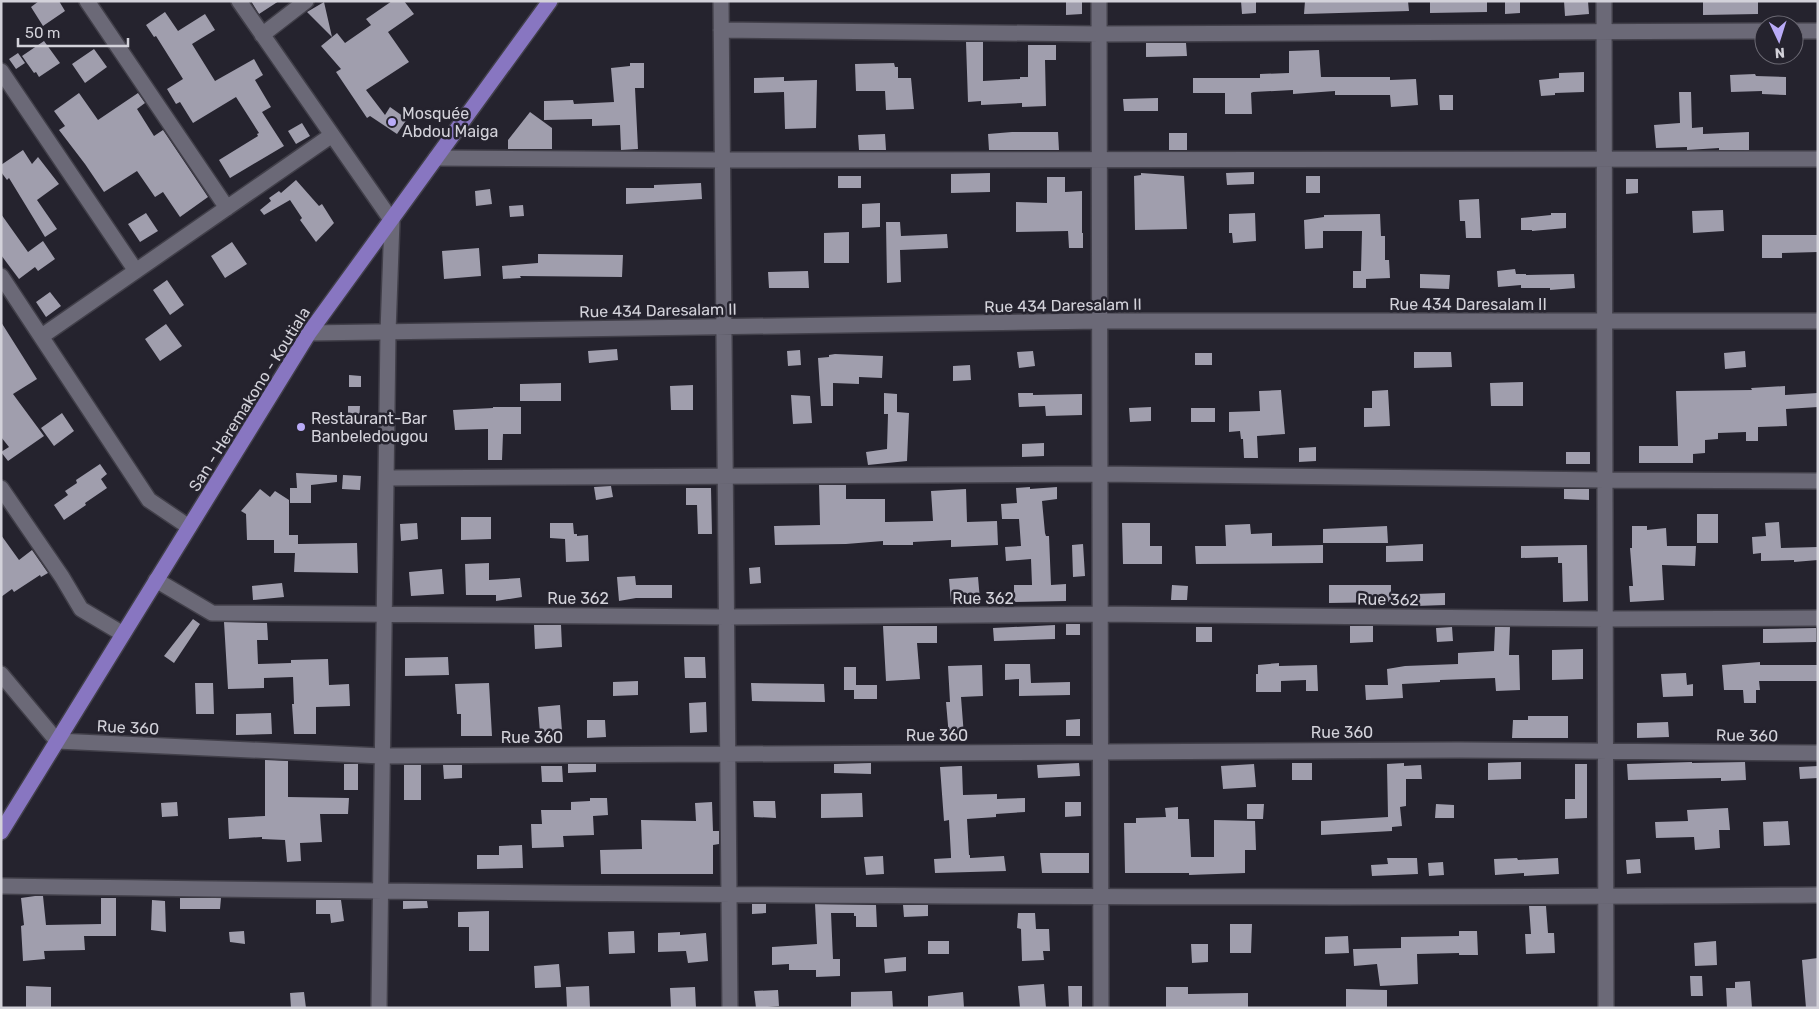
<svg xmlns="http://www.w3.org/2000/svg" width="1819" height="1009" viewBox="0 0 1819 1009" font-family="Rubik,sans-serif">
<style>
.building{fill:#a09ead}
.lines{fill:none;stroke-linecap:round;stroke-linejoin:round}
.minor-casing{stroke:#413f49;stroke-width:18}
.major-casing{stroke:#413f49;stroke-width:18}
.minor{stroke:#6b6977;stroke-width:15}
.major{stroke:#8876c1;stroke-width:15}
.poi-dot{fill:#b9abf7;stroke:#25232e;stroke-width:2}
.labels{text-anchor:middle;stroke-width:5;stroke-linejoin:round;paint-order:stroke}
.poi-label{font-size:16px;fill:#d3d2da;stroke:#25232e;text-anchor:start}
.street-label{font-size:16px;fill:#d3d2da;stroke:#25232e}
</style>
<rect width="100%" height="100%" fill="#25232e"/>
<path class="building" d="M39,1H59L65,11L43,26L31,7Z
M251,1H279L259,14Z
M392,1H404L414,14L388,32L409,62L366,90L385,115L390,107L407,119L397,134L370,116L367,118L336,72L341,69L321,46L337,33L345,43L371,25L366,19Z
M1066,1H1082V14L1066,15Z
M1241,1H1256V13L1242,14Z
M1305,1H1408L1409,11L1304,14Z
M1430,1H1487V12L1430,13Z
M1505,1H1520V13L1505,14Z
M1564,1H1588L1589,14L1565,16Z
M1703,1H1758V14L1703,15Z
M324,2L332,37L307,12Z
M165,12L178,31L205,14L215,30L192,44L215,81L254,59L263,75L255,80L271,107L262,112L284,146L230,178L219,160L258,136L257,134L259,133L236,97L193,123L180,102L176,104L167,89L183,79L156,36L154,37L146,25Z
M44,41L60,63L39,77L36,72L34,73L22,56Z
M966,42H983V81L1020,79V77H1028V45H1056V60H1045L1046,106L1022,107V103L981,105V101L968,102Z
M1146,43H1186L1187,56L1146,57Z
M94,49L107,67L85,83L72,64Z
M1319,50L1321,77H1390V80L1416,79L1418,105L1391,107L1390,95H1335V91L1293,94V90L1253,92L1251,93L1252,114H1225V93H1193V78H1260V74L1289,73V51Z
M18,53L25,63L16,69L9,59Z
M630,63H644V88H635L638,149L621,150L620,125L592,126V119L544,120V101L573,100L574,104L614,102L611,68L630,66Z
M894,63L895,67H898V78H911L914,109L886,110L885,91H856L855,64Z
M1584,72V92L1555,93V95L1541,96L1539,80L1559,78V73Z
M1755,74L1756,76L1786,77V95L1762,94V91L1731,92L1730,75Z
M784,77V81L817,80L816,128L785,129L784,92L754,93V78Z
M1679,92H1691L1692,128L1703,127V134L1749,132V150H1719V148L1687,150V147L1656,148L1654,125L1680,123Z
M79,93L98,120L138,93L145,103L137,109L154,136L163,130L208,197L180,217L163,192L155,197L137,171L104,192L85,164L59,130L65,126L54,111Z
M1439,95H1453V110H1440Z
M1158,98V111H1124L1123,99Z
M530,112L552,128V149H508V140Z
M302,123L310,136L296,144L288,131Z
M1012,132H1058L1059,150H989L988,134Z
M1169,133H1187V150H1169Z
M885,134L886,150H859L858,135Z
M23,150L32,164L38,157L59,184L37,200L57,229L45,237L9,178L7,180L1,172V165Z
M1254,172V184L1227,185L1226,173Z
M990,173V192L951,193V174Z
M1141,173L1184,176L1187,229L1135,230L1134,176L1141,175Z
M838,176H861V188H838Z
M1306,176H1320V193H1306Z
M1047,177H1065V192L1082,191V233H1083V248H1069L1068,231L1016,232V202L1047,203Z
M1626,179H1638V193L1626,194Z
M296,180L319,206L322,204L334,223L316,242L300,220L302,218L290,200L264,215L260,210L271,201L269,198L279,191L281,193Z
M701,183L702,199L626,204V188H654V185Z
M490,189L492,204L476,206L475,191Z
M1479,199L1481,238H1466L1465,221H1460L1459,200Z
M880,203V227L862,228V204Z
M523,205L524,216L510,217L509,206Z
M1723,210L1724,231L1693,233L1692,211Z
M146,213L158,231L140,242L128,224Z
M1255,213L1256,241L1233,243L1232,233H1229V214Z
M1551,213H1566V228L1532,231V230H1521V218L1551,215Z
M1,214L28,252L43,241L55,259L38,271L35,267L19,279L1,255Z
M1380,214L1381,236H1385V260H1389L1390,278L1366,279V288H1353V271H1361L1362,231H1323V248L1305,249L1304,220L1324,217V215Z
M886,222H900L901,236L947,234L948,248L900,250L901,282L887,283Z
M849,232V263H824V233Z
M1762,235H1818V252L1782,253V258H1762Z
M232,242L247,264L225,278L211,256Z
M479,248L481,276L444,279L442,251Z
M538,254L623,255L622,277L520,276L521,278L503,279L502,266L538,263Z
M1515,269L1516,274H1526V275L1574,274L1575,288L1550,290V288H1521V285L1498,287L1497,271Z
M808,271L809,288H769L768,272Z
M1420,274L1450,275L1449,289L1420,288Z
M167,280L184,305L170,315L153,290Z
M50,292L61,306L46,317L36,302Z
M1,322L37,379L13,394L44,436L8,461L1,452L9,447L1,437Z
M166,324L182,346L160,361L145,339Z
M617,349L618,360L589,363L588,351Z
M800,350L801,365L788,366L787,351Z
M1033,351L1035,366L1019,368L1017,352Z
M1745,351L1746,367L1725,369L1724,353Z
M1414,352H1451L1452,367L1414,368Z
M1195,353H1212V365H1195Z
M835,354L883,356L882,378L859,377V384L833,383V406H821L818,358L829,357V355Z
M970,365L971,380L953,381V366Z
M349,375L361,376V387H349Z
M1523,382V406H1491L1490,383Z
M561,383V401H520V384Z
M693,385V410H671L670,386Z
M1785,386V395L1818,393V407L1786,409L1787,426L1758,427V441H1746V432L1718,433V439L1705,440V453L1693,454V463H1639V446H1678L1676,391L1752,390L1751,388Z
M1281,390L1285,434L1257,436L1258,458H1244L1243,439H1241L1240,431L1229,432V412L1260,411L1259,391Z
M1388,390L1390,426L1364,427V408H1372V391Z
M884,393L897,394V412L909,413L907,461L868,465L866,452L887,449L888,414H884Z
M1018,393H1033V395L1082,394V415L1046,416L1045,406L1019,407Z
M791,395L810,396L812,423L793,424Z
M348,406H360L359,421H348Z
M493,407H521V434H503L502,460H488V429L455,430L453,410L493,408Z
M1151,407V421L1130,422L1129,408Z
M1191,408H1215V422H1191Z
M62,413L74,431L54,446L41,428Z
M1044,443V456L1022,457V444Z
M1316,447V461L1299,462V448Z
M1566,452H1590V464H1566Z
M100,464L107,474L101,479L107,488L85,503L86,505L64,520L54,505L68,495L65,491L77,483L76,480Z
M296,473L337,475V482L311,485V503H290V488H297Z
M343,475L361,476L360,490L342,489Z
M819,485H846V499H885V522L933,521L931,491L966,489L967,522L997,521L998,545L951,547V540L913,542V545H883V541L846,544L775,545L774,526L820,525Z
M611,486L613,497L596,500L594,487Z
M1030,487V489L1057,487V499L1042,501L1045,533L1046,536H1049L1051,585L1066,584V601L1014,602V585H1032L1031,559L1006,561L1005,547L1021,546L1019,519H1002L1001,504L1017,503L1016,488Z
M686,488H711L712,534H698L697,505H686Z
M260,489L270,497L275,491L289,500V535H298V544L357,543L358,573L294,572L295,553H274V540H247L246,514L241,511Z
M1564,489H1589V500L1564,499Z
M1697,514H1718V543H1697Z
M461,517H491V539L461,540Z
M1779,522L1781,548L1818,547V560L1794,562V560L1761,561V553L1753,554L1752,537L1766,536L1765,523Z
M417,523L418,539L401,541L400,524Z
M550,523H573L574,534H577V536L588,535L589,561L566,562L565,539L550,538Z
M1122,523H1150V546H1162V564H1123Z
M1250,524L1251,534L1272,533V546L1323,545V563L1196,564L1195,546H1226L1225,525Z
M1387,526L1388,543H1323V529Z
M1632,526H1647V530L1666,528L1667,546H1696L1695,566L1662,565L1664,600L1630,602L1629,586H1633L1630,548H1632Z
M1,535L19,560L32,550L48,573L41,577L40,575L14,592L12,589L1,597Z
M1083,544L1085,576L1073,577L1072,545Z
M1423,544V561L1386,562V546Z
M1587,545L1588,601L1563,602L1562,563H1558V557L1521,558V546Z
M489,563V580L520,578L522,597L496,601V595H466L465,564Z
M760,567L761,583L750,584L749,568Z
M442,569L444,594L411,596L409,572Z
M635,576L636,585H672V598H636L619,601L617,577Z
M978,577L980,600L951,602L949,579Z
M282,583L284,597L253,600L252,586Z
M1172,585L1188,586L1187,600H1171Z
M1329,585H1391V602L1329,603Z
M1445,593V605L1416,606V594Z
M193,619L200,624L174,663L164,656Z
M224,622L267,623L268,640H257L258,664L291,663V660L328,659L329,685L349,684L350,706L316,707V734H294L292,704H294L293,677L264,678V688L228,689Z
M1066,624H1080V635H1066Z
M534,625H561L562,647L535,649Z
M1055,625V639L994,641L993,628Z
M883,626H937V643H917L920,679L886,681Z
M1350,626H1373V642L1350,643Z
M1196,627H1212V642H1196Z
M1452,627L1453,641L1437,642L1436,628Z
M1495,627H1510L1509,655H1519L1520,690L1496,691L1495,678L1440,680V682L1402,684L1403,698L1366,700L1365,685H1388L1387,669L1405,666L1458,664V653L1494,651Z
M1816,628V642L1763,643V629Z
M1583,649V679L1552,680V650Z
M448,657L449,675L405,676V658Z
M684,657H705L706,678H685Z
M1760,662V665H1818V681H1759L1760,690H1756V703H1744L1743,690H1724L1722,665Z
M1279,663V666L1317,665L1318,691H1306V680L1281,681V692H1256V674H1258V665Z
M1005,664H1030L1031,683L1070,682V695L1019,696V679L1005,680Z
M982,665L983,696L961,697L964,736L949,737L946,702H950L948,666Z
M844,667H856V685H877V699H854V690H844Z
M1686,673L1687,685L1693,684V696L1663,697L1661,674Z
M638,681V695L613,696V682Z
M195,683H213L214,714H196Z
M489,683L492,736H461V714H457L455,684Z
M751,683L824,684L825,702L752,701Z
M706,702L707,732L690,733L689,703Z
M560,705L562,731L540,733L538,707Z
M271,713L272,734L236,735V714Z
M1528,716H1568V738H1512L1513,720H1528Z
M1080,719V736H1066V720Z
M587,720H605L606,737L587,738Z
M1668,722L1669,737L1637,738V723Z
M265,760L288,761V797L349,798L348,814H320L322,842L300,843L301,861L287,862L285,840L262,839V837L229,839L228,818L265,816Z
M1521,762V779L1488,780V763Z
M1692,762V763L1745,762L1746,780L1721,781V778L1628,780L1627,764Z
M871,763V774L834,773V764Z
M1079,763L1080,776L1038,778L1037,765Z
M1292,763H1312V780H1292Z
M1404,763V766L1421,765L1422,779H1406V806L1400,807L1402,826L1392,827V831L1321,835V821L1388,817L1387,764Z
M344,764H358V790H344Z
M568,764H596V772L568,773Z
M1254,764L1256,787L1223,789L1221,766Z
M1575,764H1587V818L1565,819V799H1575Z
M404,765H421V800H404Z
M443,765H462V778L444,779Z
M541,766H562L563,782H542Z
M960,766H962L963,795L997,794V799L1025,798V812L996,814V817L967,819L969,855H970V858L1004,856L1006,871L935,873L934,859L951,858V856L949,820L944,821L940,767Z
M1818,766V778L1800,779L1799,767Z
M862,793L863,817L821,818V794Z
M590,798H607L608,815L593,816L594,835L563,836L564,847L532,848L531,824H542L541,810H571V802L590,801Z
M753,801H775L776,818L754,817Z
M177,802L178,816L162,817L161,803Z
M712,802L713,831H719V844L713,845V874H601L600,850L642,849L641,820L696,821L695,803Z
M1065,802H1081V816L1065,817Z
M1247,804H1264L1263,819H1247Z
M1436,804L1454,805V818H1435Z
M1178,807V819H1189L1191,857H1214V820L1255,821L1256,850H1245V873L1189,875V873H1125L1124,823H1136V818L1166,817L1165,808Z
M1728,808L1730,830H1719L1720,848L1695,850L1694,837L1656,838L1655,822L1688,821L1687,810Z
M1788,821L1790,845L1764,846L1763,822Z
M522,845L523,868L477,869V855H499V846Z
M1040,853H1089V873H1042Z
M883,856L884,874L866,875L864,857Z
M1387,858H1417L1418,874L1372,876L1371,865L1388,864Z
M1517,858L1518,860L1558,858L1559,874L1524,876V873L1495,875L1494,859Z
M1640,859L1641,873L1627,874L1626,860Z
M1443,862L1444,875L1429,876L1428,863Z
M35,896H43L46,925L101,924V898H116V936H84L85,950L44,951L45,959L23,961L21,926L24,925L21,898Z
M180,898H221L220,909H180Z
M152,900L165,901L166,932L151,930Z
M316,900H341L344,921L331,923L330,914H316Z
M403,901H427L428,908L403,909Z
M752,904H766V913L752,914Z
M815,904L876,905L877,927H856V916H854V913H831L833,959H840V976L816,977V970H789V964L772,965V947L817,944Z
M903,905H928V916L904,917Z
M1529,906H1546L1548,933H1554L1555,953L1526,954L1525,934H1531Z
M489,911V951H469V927H458V912Z
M1018,913H1035L1036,929H1049L1050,951H1043L1044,960L1022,961L1021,929L1017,928Z
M1230,924H1252L1251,953H1230Z
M244,931L245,944L230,942L229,932Z
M634,931L635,953L609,954L608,932Z
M1459,931H1477L1478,955H1459V953L1417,954L1418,984L1380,986L1377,964L1354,966L1353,949L1401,948V937L1459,936Z
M680,932V935L706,933L708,961L688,963L686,951H685L658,952V933Z
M1348,936L1349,953L1325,954V937Z
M928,941H949V954H928Z
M1716,941L1717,965L1695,966L1694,943Z
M1191,944H1208V962L1192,963Z
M906,957V971L885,973L884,959Z
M1818,958V1008H1806L1802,960Z
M559,964L561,987L535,988L534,966Z
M1690,976H1702L1703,996H1691Z
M1750,981L1752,1008H1727L1726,988H1735V982Z
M1044,984L1046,1008H1020L1018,986Z
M26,986L51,987V1008H26Z
M589,986L590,1008H567L566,987Z
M1068,986H1082V1008H1069Z
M695,987L696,1008H671L670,988Z
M1166,987H1188V994L1248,993V1008H1166Z
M1346,989L1387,990V1008H1346Z
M778,990L779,1006L756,1008L754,991Z
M892,991L893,1008H851V992Z
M304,992L306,1008H291L290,993Z
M963,992L964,1008H928V996Z"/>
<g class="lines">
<g class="minor-casing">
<path id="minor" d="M87,1L227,208
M239,1L392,221L388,332L379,1008
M721,1L730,1008
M1099,1L1101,1008
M1604,1L1606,1008
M721,30L1099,34L1764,31
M1794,31H1818
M262,35L306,1
M1,71L136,271
M436,158L723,160L1818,159
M1,276L149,500L189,527
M309,333L1100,321H1818
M42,336L332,135
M386,478L1100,474L1605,480L1818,481
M1,488L62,577L81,609L123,634
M156,580L212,613L726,617L1100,614L1605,619L1818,618
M1,674L57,741L382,756L1459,750L1818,753
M1,886C607,895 1212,900 1818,895"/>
</g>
<g class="major-casing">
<path id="major" d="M1,832L309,333L550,1"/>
</g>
<use href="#minor" class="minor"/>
<use href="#major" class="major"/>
</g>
<g class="poi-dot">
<circle cx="392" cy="122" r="5"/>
<circle cx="301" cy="427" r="5"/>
</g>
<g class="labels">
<g class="poi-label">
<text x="402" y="119">Mosquée<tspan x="402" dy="18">Abdou Maiga</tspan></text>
<text x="311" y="424">Restaurant-Bar<tspan x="311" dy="18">Banbeledougou</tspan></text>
</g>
<g class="street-label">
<text x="1468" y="310">Rue 434 Daresalam II</text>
<text transform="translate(1063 305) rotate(-1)" y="6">Rue 434 Daresalam II</text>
<text transform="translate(658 310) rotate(-1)" y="6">Rue 434 Daresalam II</text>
<text transform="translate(249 399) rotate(-58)" y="6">San - Heremakono - Koutiala</text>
<text x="578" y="604">Rue 362</text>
<text x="983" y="604">Rue 362</text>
<text transform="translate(1388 599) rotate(1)" y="6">Rue 362</text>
<text transform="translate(128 727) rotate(3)" y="6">Rue 360</text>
<text x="1342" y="738">Rue 360</text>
<text x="937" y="741">Rue 360</text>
<text transform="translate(1747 735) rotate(1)" y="6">Rue 360</text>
<text x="532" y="743">Rue 360</text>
</g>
</g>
<rect width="1819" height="1009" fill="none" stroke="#d3d2da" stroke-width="5"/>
<g transform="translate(1779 40) rotate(176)"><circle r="24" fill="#25232e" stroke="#6b6973"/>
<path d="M0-4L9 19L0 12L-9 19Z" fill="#b9abf7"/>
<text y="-8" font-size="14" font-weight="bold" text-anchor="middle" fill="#d3d2da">N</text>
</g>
<path d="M18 38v8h110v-8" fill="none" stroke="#d3d2da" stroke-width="2.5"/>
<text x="25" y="38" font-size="15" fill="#d3d2da" stroke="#25232e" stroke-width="4" paint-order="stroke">50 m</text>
</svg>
